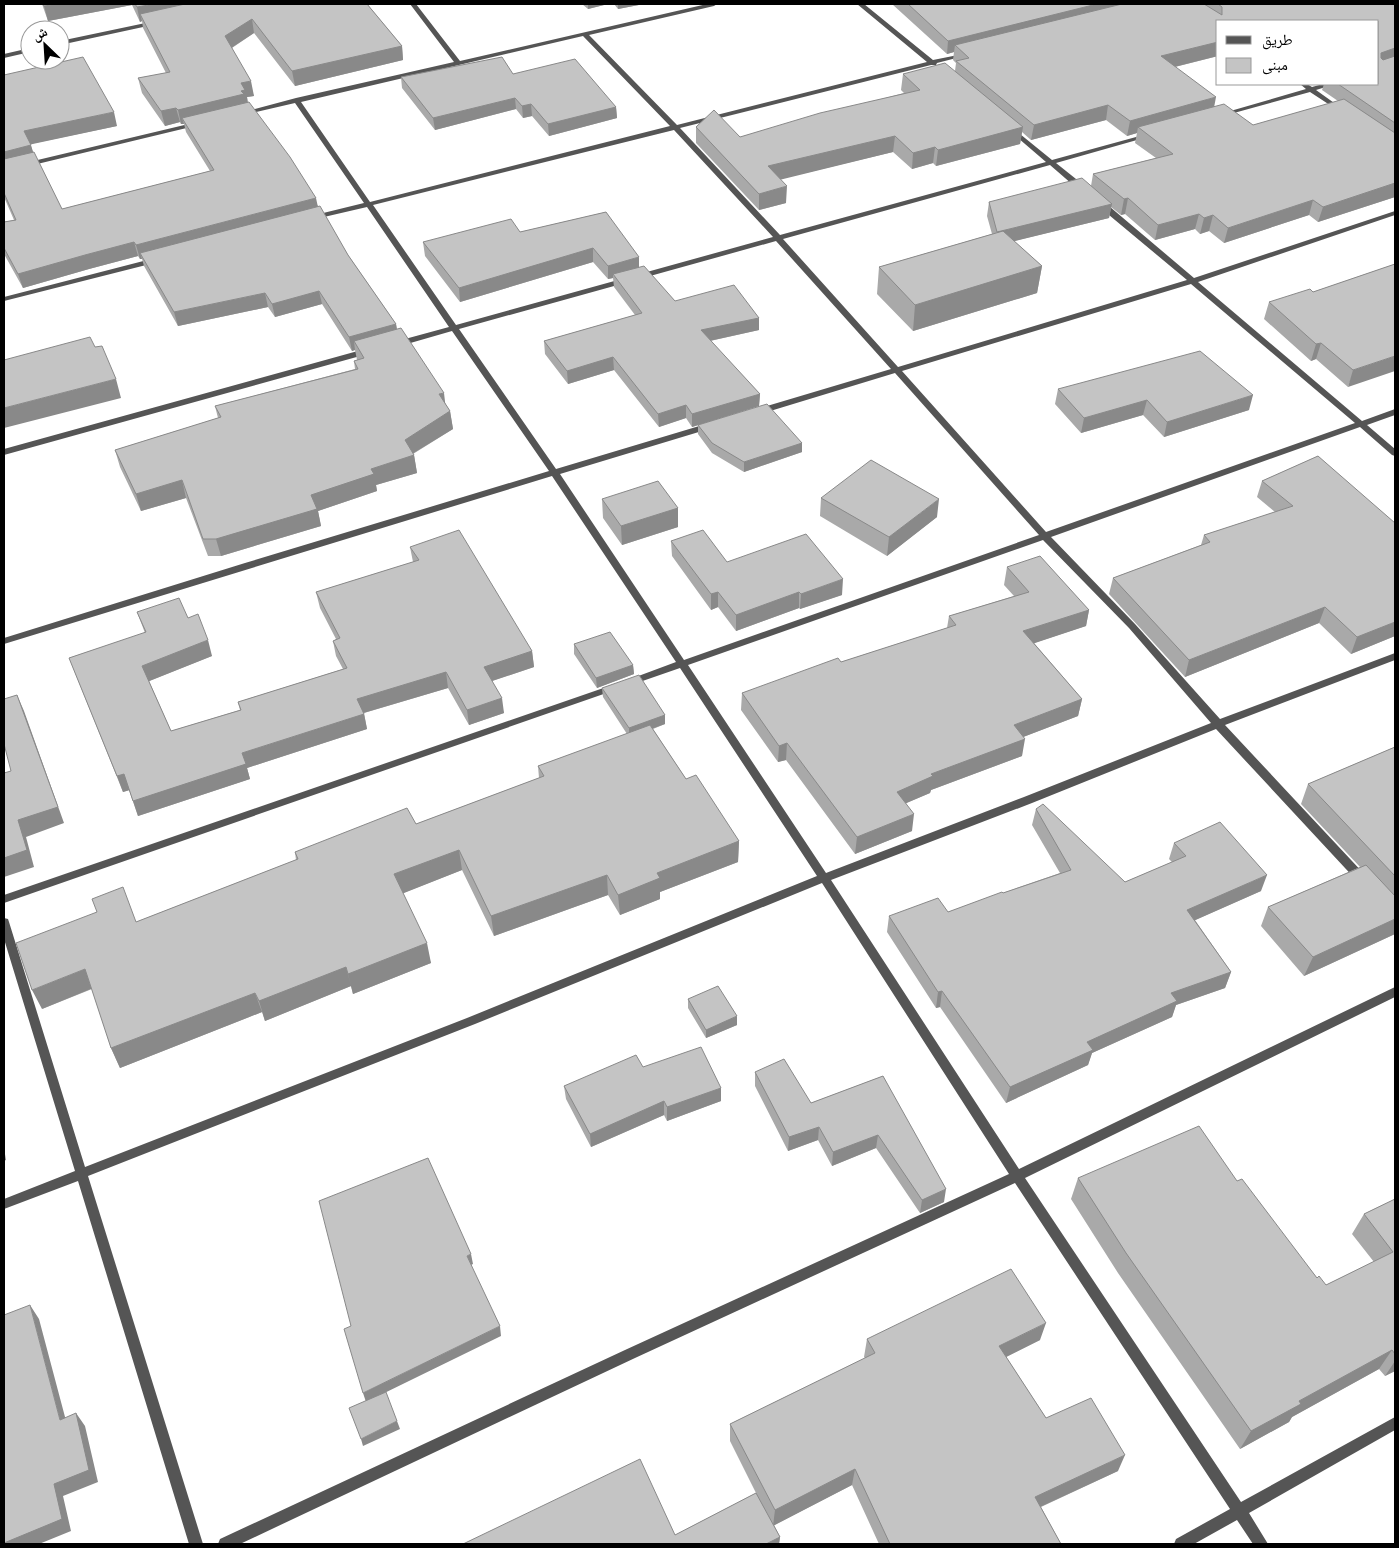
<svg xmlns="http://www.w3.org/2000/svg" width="1399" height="1548" viewBox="0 0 1399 1548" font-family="'Fira Sans','Noto Naskh Arabic',sans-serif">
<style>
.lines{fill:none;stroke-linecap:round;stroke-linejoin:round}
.minor{fill:#555;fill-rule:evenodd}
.wall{fill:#a9a9a9;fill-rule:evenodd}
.shaded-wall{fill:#898989}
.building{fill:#c4c4c4;stroke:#898989}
</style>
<rect width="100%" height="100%" fill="#fff"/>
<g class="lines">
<path class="minor" d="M410,4H416L460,61L707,4H717L714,6L589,35L677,125L927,62L857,4H864L933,60L968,53V55L937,63L936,65H931L680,128L780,235L1046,162L1010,131V129H1014L1052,160L1147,134H1151V136L1056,163L1086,187V191H1080L1050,165L783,239L898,367L1187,280L1097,205V201H1103L1194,278L1395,211V215L1198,282L1362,421L1395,409V415L1367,425L1395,449V456L1392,455L1360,427L1051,537L1135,624L1220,719L1395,653V660L1225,725L1366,876L1367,879L1366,882H1358L1216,729L1032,803L831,880L1019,1169L1395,987V997L1025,1178L1241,1502L1395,1417V1430L1249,1513L1268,1544H1253L1237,1520L1194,1544H1174L1176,1539L1230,1509L1015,1183L635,1358L240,1544H218L220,1539L625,1350L1009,1174L822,883L475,1024L88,1176L203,1544H189L78,1181L4,1209V1199L75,1171L4,939V918L8,919L9,922L85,1167L467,1018L817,876L680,668L631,685H625L623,683L625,681L676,662L552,476L4,644V638L245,563L549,471L452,331L400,346H394V342L449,327L367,207L311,220V216L364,203L295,103L243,115L240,113L296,98L454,62ZM583,36L670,126L370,202L301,102ZM674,130L773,237L456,325L373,205ZM776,241L891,369L754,410V414H760L895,373L1039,535L684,660L560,474L712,428V424H706L556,469L459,329ZM1191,284L1355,423L1046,532L902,371ZM1043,540L1129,628L1211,723L1024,797L826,873L688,665Z
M155,21L158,23L157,24L60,45V41Z
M30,48V52L4,58V54Z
M1300,84H1307L1312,87L1323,84H1333L1332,85L1316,90L1344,110L1339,111L1310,92L1223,116L1220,114L1306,89Z
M197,122L200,124L199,125L4,172V168Z
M155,258H158V262L4,301V297Z
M365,349H368L372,351L371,353L4,455V449Z
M615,684L618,685L620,687L618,689L4,903V895Z"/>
</g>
<path class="wall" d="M42,4H367L402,46L403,60L295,86L254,33L232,48L254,96L247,97L248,103L318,206L348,255L396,324L397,329L450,411L453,429L413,454L414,455L417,473L376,485L377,491L318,511L321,526L221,556H208L186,498L141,511L120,467L115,450L218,418L215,406L355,369L354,361L357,360L355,350L352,351L322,304L275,317L268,307L178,326L144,266L142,259H140L138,256L89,269L23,288L4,254V222L14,220L4,197V75L117,126L30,144L33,152L62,209L210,171L186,132L184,124H181L180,122L165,126L142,93L138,78L166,73L143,28L142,21L140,22L132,5L48,21Z
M582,4H608L588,9Z
M614,4H644L618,9Z
M892,4H1395V197L1318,222L1309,215L1224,243L1209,231L1200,234L1195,229L1155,240L1125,214L1121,215L1111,207L1109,218L1014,241L1042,266L1037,293L913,331L877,294L879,267L992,234L987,216L989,202L1091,186L1093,174L1156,158L1135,143L1137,133L1127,136L1106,120L1031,140L1022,132L1020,144L936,166L933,163L912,169L893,152L780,179L786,203L759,210L696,143V127L740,137L904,93L901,90L903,74L955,71L956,63L953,60L954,52L947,54ZM1218,21H1378V84H1324L1322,90L1338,101L1253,125L1214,107L1175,67L1218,56Z
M513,74L616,107L617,118L549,136L532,116L523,118L516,109L435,130L402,88L401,77Z
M606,212L639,267L675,301L759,318V330L710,341L760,394L759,406L692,427L686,418L659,427L614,370L568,384L545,354L544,341L635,315L614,287L613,278L608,279L593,262L460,302L425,256L423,242L520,232Z
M1395,264L1348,387L1316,359L1311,361L1264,319L1269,302L1313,292Z
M1058,389L1249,410L1164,437L1143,415L1081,433L1055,404Z
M698,425L802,443V452L744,472L712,453L698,434Z
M1318,456L1395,636L1351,654L1319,623L1185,677L1109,594L1113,578L1201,545L1204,535L1275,512L1257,497L1262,481Z
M821,498L937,517L887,556L820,516Z
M602,499L678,508V527L622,545L603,518Z
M671,541L727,562L842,595L800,609L799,608L736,631L718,607L711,610L672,556Z
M410,547L532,651L534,667L492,681L504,713L469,725L448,688L364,713L367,729L247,768L250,779L138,816L129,790L123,792L69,658L145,633L137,612L188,618L212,656L149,681L171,731L240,710L238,702L343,669L336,656L333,641L336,639L320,608L316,592L413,562Z
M1007,567L1089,610L1086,626L1034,643L1082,699L1078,716L1023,737L1022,756L931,790L930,793L906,803L912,831L855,854L786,760L778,762L741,710L742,693L841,662L947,628L949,616L1014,596L1004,585Z
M574,644L633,665L634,674L597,688L574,654Z
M602,688L665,715V724L653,729L686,779L739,841L738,862L660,892V899L620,915L608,895L494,936L462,870L403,893L431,963L353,994L351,986L265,1021L262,1012L120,1068L111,1048L92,989L42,1009L136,922L296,860L295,852L416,824L539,778L538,766L627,734L603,697Z
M1395,747V934L1304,976L1261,926L1268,907L1360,867L1301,804L1308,784Z
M1036,809L1125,882L1172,862L1169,859L1174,843L1261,891L1195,920L1231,972L1225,988L1176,1005L1172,1017L1092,1053L1088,1065L1006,1103L940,1007L936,1008L887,932L889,916L948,912L1060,873L1032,825Z
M688,999L737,1025L706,1038L688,1008Z
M643,1067L721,1088V1101L667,1121L664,1115L591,1147L566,1099L564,1086Z
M755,1072L811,1103L883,1076L944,1202L920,1213L876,1148L832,1166L818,1140L788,1151L755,1086Z
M1078,1178L1237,1181L1317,1278L1326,1285L1374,1262L1352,1234L1364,1214L1395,1199V1371L1385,1376L1379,1369L1292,1417L1289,1422L1240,1449L1118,1273L1071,1199Z
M867,1339L1040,1340L1006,1357L1046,1418L1118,1471L1041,1507L1061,1544H879L852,1485L774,1525L780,1537L779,1544H463L675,1535L756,1493L730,1441V1424L865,1358L864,1357Z"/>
<path class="shaded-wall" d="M58,4H131L132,5L48,21L44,6Z
M154,4H223L140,14L142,21L140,22L137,7Z
M588,4H608L588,9Z
M618,4H644L618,9Z
M1097,4H1149L955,45L954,52L947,54L948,41Z
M252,19L254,33L228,50L225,36Z
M1218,42V56L1158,71L1161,56Z
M402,46L403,60L295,86L292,71Z
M1395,48V60L1378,67L1381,53Z
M251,81L254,96L247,97L248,105L182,118L184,124H181L178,110L241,83Z
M1216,97L1213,113L1138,127L1137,133L1127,136L1130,121Z
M515,98L516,109L435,130L433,118Z
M531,104L532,116L523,118L522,106Z
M1108,105L1106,120L1031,140L1034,125Z
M616,107L617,118L549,136L548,124Z
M176,108L180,122L165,126L161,111Z
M114,112L117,126L28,145L24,131Z
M1023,127L1020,144L936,166L938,150Z
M895,136L893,152L767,183L768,166Z
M31,145L35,159L4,168V152Z
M935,147L933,163L912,169L913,153Z
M1395,183V197L1318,222L1323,207Z
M787,186L786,203L759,210V194Z
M316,198L319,212L140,253L142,259H140L136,245Z
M1128,198L1125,214L1121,215L1124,199Z
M1313,200L1309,215L1224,243L1228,228Z
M1112,204L1109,218L995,246L997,232Z
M1199,214L1195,229L1155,240L1158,225Z
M1213,215L1209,231L1200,234L1204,218Z
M134,242L138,256L89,269L23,288L18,274L85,255Z
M593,248V262L460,302L459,288Z
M639,257V271L613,274V278L608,279V266Z
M1042,266L1037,293L913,331L915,305Z
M319,291L322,304L275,317L272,304Z
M265,293L268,307L178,326L174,312Z
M759,318V330L700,343L701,330Z
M396,324L398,338L354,341L355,350L352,351L349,337Z
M1321,343L1316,359L1311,361L1316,344Z
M1395,356V371L1348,387L1353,370Z
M613,357L614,370L568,384L567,371Z
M116,379L121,398L4,428V408Z
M444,393L446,410L439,394Z
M760,394L759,406L692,427V414Z
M1253,395L1249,410L1164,437L1167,422Z
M1147,400L1143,415L1081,433L1084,418Z
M686,405V418L659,427L658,414Z
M450,411L453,429L407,457L405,440Z
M802,443V452L744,472V462Z
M414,455L417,473L376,485L377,491L318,511L321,526L221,556L216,539L311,495L371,469Z
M182,480L186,498L141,511L136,494Z
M939,499L937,517L887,556L889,537Z
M678,508V527L622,545L621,526Z
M843,579L842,595L800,609L801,594Z
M718,592V607L711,610V594Z
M799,592V608L736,631V615Z
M1325,607L1319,623L1185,677L1189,660Z
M1089,610L1086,626L1020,648L1023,631Z
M1395,622V636L1351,654L1357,637Z
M208,640L212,656L147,682L142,666Z
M532,651L534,667L486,683L484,667Z
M633,665L634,674L597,688L596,678Z
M446,672L448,688L360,714L357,699Z
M17,695L24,711L64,823L26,837L34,867L4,877V858L18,820Z
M502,698L504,713L469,725L467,710Z
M1082,699L1078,716L1010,742L1014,725Z
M364,714L367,729L247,768L250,779L138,816L133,801L242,753Z
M665,715V724L629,737V728Z
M1025,739L1022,756L931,790L930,793L895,808L897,792L931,774Z
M787,743L786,760L778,762L779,746Z
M124,774L130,790L123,792L117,776Z
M914,814L912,831L855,854L857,837Z
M739,841L738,862L660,892V899L620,915L618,895L657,873Z
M459,850L462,870L399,895L394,874Z
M607,875L608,895L494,936L491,916Z
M1267,875L1261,891L1182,926L1187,910Z
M1395,919V934L1304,976L1313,957Z
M427,943L431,963L353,994L348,974Z
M346,967L351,986L265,1021L259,1001Z
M85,969L93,988L42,1009L32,990Z
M1231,972L1225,988L1176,1005L1172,1017L1092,1053L1088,1065L1006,1103L1010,1087L1171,993Z
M942,991L940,1007L936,1008L938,992Z
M255,993L262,1012L120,1068L111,1048Z
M737,1016V1025L706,1038V1030Z
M721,1088V1101L667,1121V1107Z
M664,1101V1115L591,1147L590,1134Z
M819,1127L818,1140L788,1151L789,1137Z
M878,1135L876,1148L832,1166L833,1152Z
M4,1148L6,1160L4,1161Z
M946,1189L944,1202L920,1213L922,1200Z
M471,1254L473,1264L469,1266L467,1256Z
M30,1305L39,1319L69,1432L60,1420Z
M1046,1323L1040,1340L994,1363L999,1346Z
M500,1326L501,1336L366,1402L363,1393Z
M1392,1350L1379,1369L1292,1417L1289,1422L1240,1449L1251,1431L1299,1401Z
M1395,1361V1371L1385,1376Z
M76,1413L85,1426L98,1482L63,1496L71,1531L39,1544H4L54,1484Z
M397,1421L400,1429L363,1446L361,1439Z
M1125,1455L1118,1471L1029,1512L1035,1497Z
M855,1469L852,1485L773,1526L775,1510Z
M780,1537L779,1544H766Z"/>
<path class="building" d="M43,4H58L44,6Z
M135,4H154L137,7Z
M185,4H367L402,46L292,71L252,19L225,36L251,81L241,83L245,90L241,91L244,94L178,110L176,108L161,111L138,78L170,72L140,14Z
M908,4H1097L948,41Z
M1122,4H1204L1222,15V7L1218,4H1395V48L1381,53V58L1383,60L1395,56V123L1338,84H1378V21H1218V42L1161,56L1216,97L1130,121L1108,105L1034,125L956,61L969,58L955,45Z
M83,57L114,112L24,131L31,145L4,152V75Z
M502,57L513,74L575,59L616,107L548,124L531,104L522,106L515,98L433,118L401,77Z
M945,63L1023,127L938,150L935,147L913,153L895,136L768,166L787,186L759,194L696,127L714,110L740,137L820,113L920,90L903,74Z
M1344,99L1395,133V183L1323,207L1313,200L1228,228L1213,215L1204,218L1199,214L1158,225L1128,198L1124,199L1093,174L1173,154L1138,127L1224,104L1253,125Z
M249,102L290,157L316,198L136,245L134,242L85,255L18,274L4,248V222L16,220L4,193V159L34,152L62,209L214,170L182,118Z
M1082,178L1112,204L997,232L989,202Z
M320,206L348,255L396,324L349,337L319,291L272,304L265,293L174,312L140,253Z
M606,212L639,257L608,266L593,248L459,288L423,242L511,219L520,232Z
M1003,231L1042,266L915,305L879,267Z
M1395,264V356L1353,370L1321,343L1316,344L1269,302L1310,289L1313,292Z
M644,266L675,301L734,285L759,318L701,330L760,394L692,414L686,405L658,414L613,357L567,371L544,341L642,313L613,274Z
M401,328L444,393L439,394L450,411L405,440L414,455L371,469L374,474L311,495L317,509L216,539H203L182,480L136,494L115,450L221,417L215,406L358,369L354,361L364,358L354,341Z
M90,337L95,347L102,346L116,379L4,408V360Z
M1200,351L1253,395L1167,422L1147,400L1084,418L1058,389Z
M767,404L802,443L744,462L712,443L698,425Z
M1318,456L1395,523V622L1357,637L1325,607L1189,660L1113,578L1210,542L1204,535L1293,506L1262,481Z
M871,460L939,499L889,537L821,498Z
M658,481L678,508L621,526L602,499Z
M459,530L532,651L484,667L502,698L467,710L446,672L357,699L364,714L242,753L246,764L133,801L124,774L117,776L69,658L146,632L137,612L179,598L188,618L198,614L208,640L142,666L171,731L241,710L238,702L347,668L333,641L340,638L316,592L419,560L410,547Z
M703,530L727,562L806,534L843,579L801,594L799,592L736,615L718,592L711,594L671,541Z
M1040,556L1089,610L1023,631L1082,699L1014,725L1025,739L931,774L933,776L897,792L914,814L857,837L787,743L779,746L742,693L838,658L841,662L956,625L949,616L1029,592L1007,567Z
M610,632L633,665L596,678L574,644Z
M639,675L665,715L629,728L602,688Z
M17,695L58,807L18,820L27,850L4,858V773L11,771L4,744V699Z
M650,725L686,779L696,775L739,841L657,873L660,878L618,895L607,875L491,916L459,850L394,874L427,943L348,974L346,967L259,1001L255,993L111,1048L85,969L32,990L16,943L97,912L92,899L123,887L136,922L298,859L295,852L407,808L416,824L544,776L538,766Z
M1395,747V876L1308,784Z
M1043,804L1125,882L1186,856L1174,843L1220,822L1267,875L1187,910L1231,972L1171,993L1177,1001L1087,1042L1093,1050L1010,1087L942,991L938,992L889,916L938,898L948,912L1002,892L1003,893L1071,870L1036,809Z
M1366,865L1395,896V919L1313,957L1268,907Z
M718,986L737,1016L706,1030L688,999Z
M701,1047L721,1088L667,1107L664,1101L590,1134L564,1086L636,1055L643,1067Z
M784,1059L811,1103L883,1076L946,1189L922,1200L878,1135L833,1152L819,1127L789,1137L755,1072Z
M1199,1126L1237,1181L1242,1179L1317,1278L1319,1276L1326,1285L1393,1252L1364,1214L1395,1199V1354L1392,1350L1299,1401L1301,1404L1251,1431L1126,1253L1078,1178Z
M428,1158L471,1254L467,1256L500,1326L363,1393L344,1329L351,1326L319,1201Z
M1011,1269L1046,1323L999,1346L1046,1418L1091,1398L1125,1455L1035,1497L1061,1544H890L855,1469L775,1510L730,1424L875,1353L867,1339Z
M30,1305L60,1420L76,1413L89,1470L54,1484L62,1519L4,1543V1315Z
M386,1392L397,1421L361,1439L349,1408Z
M640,1459L675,1535L756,1493L780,1537L766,1544H463Z"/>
<rect width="1399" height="1548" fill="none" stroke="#000000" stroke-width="10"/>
<rect x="1216" y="20" width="162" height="65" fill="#ffffff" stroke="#999999"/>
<rect x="1226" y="36" width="25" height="8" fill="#555555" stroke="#999999"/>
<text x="1262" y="45" font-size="15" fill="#000000">طريق</text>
<rect x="1226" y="58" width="25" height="15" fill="#c4c4c4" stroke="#999999"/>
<text x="1262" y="70" font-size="15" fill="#000000">مبنى</text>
<g transform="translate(45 45) rotate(335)"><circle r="24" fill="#ffffff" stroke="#999999"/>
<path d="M0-4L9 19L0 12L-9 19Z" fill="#000000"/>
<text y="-8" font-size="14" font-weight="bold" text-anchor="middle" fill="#000000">ش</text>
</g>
</svg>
